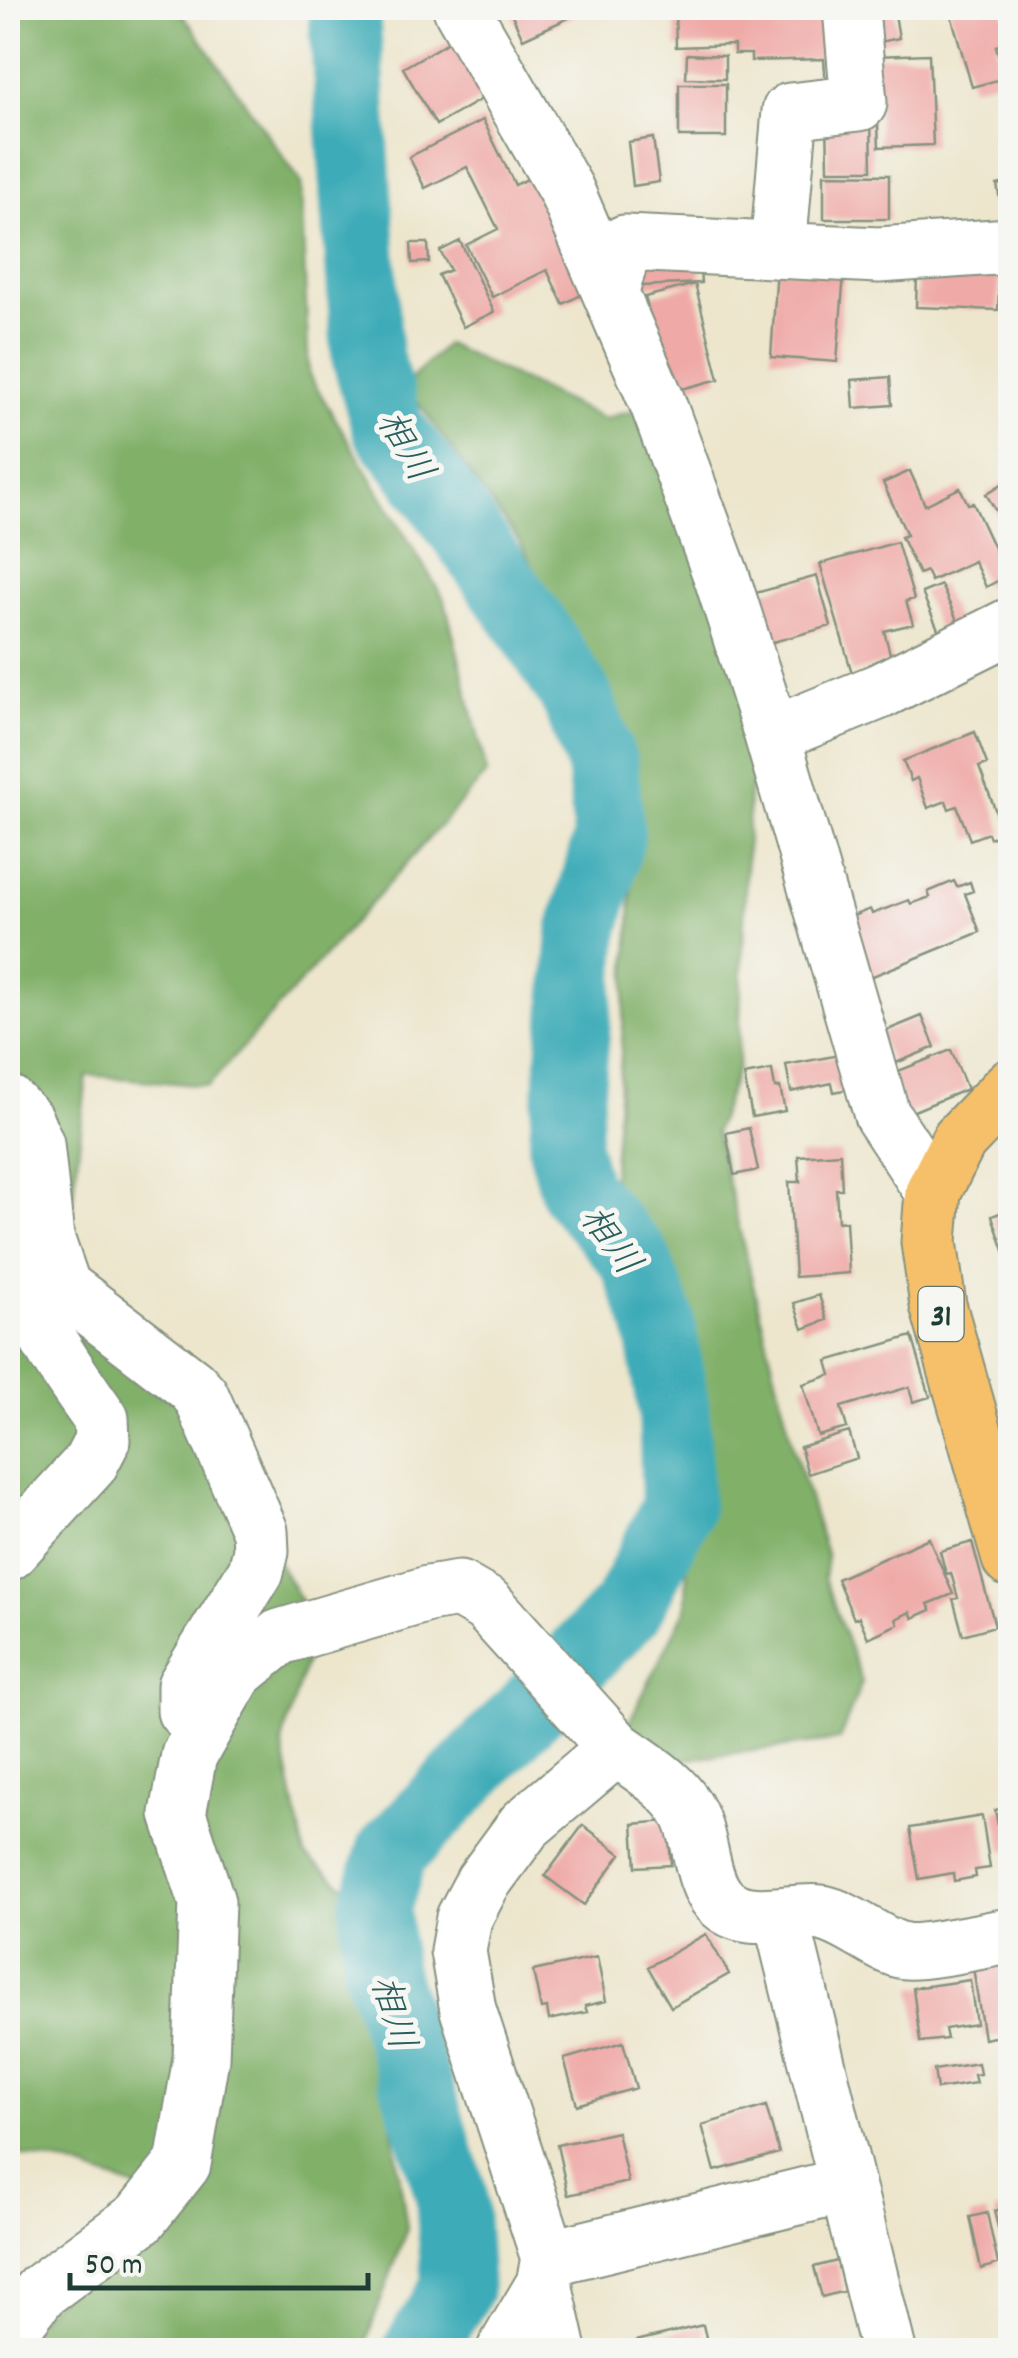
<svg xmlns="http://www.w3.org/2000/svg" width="1018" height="2358" viewBox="0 0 1018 2358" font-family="Dekko,'Klee One',sans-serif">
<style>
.forest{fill:#81b069;stroke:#50764e;stroke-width:2.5}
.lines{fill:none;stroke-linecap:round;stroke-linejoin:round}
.river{stroke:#3cacb8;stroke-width:72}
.building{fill:#efaaa7}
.minor-casing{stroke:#869280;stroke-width:59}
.major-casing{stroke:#869280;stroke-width:59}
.minor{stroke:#fff;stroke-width:55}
.major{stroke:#f6c06b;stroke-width:55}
.labels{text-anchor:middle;stroke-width:10;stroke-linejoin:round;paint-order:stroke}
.shield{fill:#f6f6f2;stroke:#60746d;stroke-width:2.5}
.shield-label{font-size:32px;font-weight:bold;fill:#1f3d34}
.water-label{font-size:38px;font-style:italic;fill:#285e5c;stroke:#f6f6f2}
</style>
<rect width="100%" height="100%" fill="#f6f6f2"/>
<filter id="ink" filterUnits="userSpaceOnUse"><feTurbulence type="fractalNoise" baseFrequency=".01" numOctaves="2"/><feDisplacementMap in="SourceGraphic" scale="20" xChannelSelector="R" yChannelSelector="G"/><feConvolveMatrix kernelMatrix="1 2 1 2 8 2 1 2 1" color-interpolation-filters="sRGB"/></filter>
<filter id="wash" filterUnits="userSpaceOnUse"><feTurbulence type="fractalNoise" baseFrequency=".0048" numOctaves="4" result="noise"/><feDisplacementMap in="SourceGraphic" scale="40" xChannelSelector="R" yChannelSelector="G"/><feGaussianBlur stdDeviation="2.25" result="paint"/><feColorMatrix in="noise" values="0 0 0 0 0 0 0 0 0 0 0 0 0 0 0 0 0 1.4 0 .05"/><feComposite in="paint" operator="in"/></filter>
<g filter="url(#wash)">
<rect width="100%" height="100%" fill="#ede6cd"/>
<path class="forest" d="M8,8H162L183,14L301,182L309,375L445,601L487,773L208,1086L87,1075L63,1287L191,1385L260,1531L316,1627L282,1742L305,1855L360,1898L407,2228L363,2350H8L157,2195L67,2164L8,2153Z
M446,344L603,419L658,404L772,734L749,794L738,1067L715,1131L793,1446L827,1557L824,1578L862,1682L839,1740L639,1765L616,1748L686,1608L690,1419L658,1284L623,1229L612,1182L630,928L636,759L519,541L405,385Z"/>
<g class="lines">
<path class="river" d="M344,8L367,356L388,428L433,486L535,631L576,696L602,765L609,836L583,933L564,1147L576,1191L634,1258L659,1321L674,1411L677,1508L627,1609L392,1852L375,1908L379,1969L451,2193L457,2288L419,2350"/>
</g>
<g id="blocks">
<path class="building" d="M509,8H582L584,11L523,39Z
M675,8H844L847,86L826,87L824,59L751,61V54H734V45L676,47Z
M863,8H894L899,38L870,44Z
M949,8H1004L1010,41L996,46L1005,78L972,87Z
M459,36L492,93L436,125L403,68Z
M687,54L725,56V79L686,78Z
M929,54L933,145L879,147L875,56Z
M679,84H726V137H679Z
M871,116L872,170H828L827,117Z
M483,120L515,185L537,174L593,289L563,304L547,270L492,297L466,245L498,229L467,167L425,188L409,157Z
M653,138L659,182L633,186L628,142Z
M824,174L889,175V219H824Z
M1010,182V235L1007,236L997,185Z
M460,241L494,312L463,327L438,275L450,270L440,251Z
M411,243H428L429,262L412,263Z
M699,256L701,283L642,286L640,259Z
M1000,267L998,310L916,307L917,275Z
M777,268L844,273L837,362L771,357Z
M695,284L719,379L671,392L645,297Z
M890,377L892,405L854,408L852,380Z
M910,471L925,505L960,488L968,504L973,503L1007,576L986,587L974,561L931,581L926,571L919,574L901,537L907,535L883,483Z
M1010,479V535L986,494Z
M897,542L914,599L906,601L913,624L884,631L892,661L852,673L820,564Z
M817,576L831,626L766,644L752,594Z
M941,585L961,629L942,638L922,593Z
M975,732L987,764L979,767L1004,833L990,838L988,833L970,840L957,806L949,809L946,801L928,808L917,778L911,781L903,761Z
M954,881L957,887L970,882L973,891L965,894L980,932L863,980L840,921L870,909L872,914L909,900L911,904L930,897L928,892Z
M922,1016L935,1047L891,1065L878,1034Z
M951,1050L967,1089L907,1114L891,1074Z
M850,1053L849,1089L834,1092L832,1083L791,1092L786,1065Z
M772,1070L775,1088L780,1087L785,1111L752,1117L744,1075Z
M749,1128L758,1170L734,1175L726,1133Z
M840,1153L842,1189H836L838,1222L846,1221L849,1273L795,1277L789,1182H800L798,1156Z
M1010,1209V1255L1006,1256L992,1216Z
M819,1295L827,1320L803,1329L794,1303Z
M912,1336L930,1397L913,1402L909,1387L841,1407L847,1428L818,1436L803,1384L831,1375L827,1361Z
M849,1432L857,1458L808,1474L800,1447Z
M929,1538L953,1594L928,1604L931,1610L913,1618L910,1612L896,1619L898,1624L868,1638L859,1617L854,1619L837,1579Z
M972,1542L995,1626L963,1635L953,1599L958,1598L951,1573L946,1574L940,1551Z
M1010,1807V1849L1003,1851L995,1810Z
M982,1816L990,1868L975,1870L976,1877L954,1881L953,1873L919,1879L910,1828Z
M668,1821L671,1865L636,1867L633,1824Z
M583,1825L621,1854L584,1905L545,1876Z
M706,1934L729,1974L671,2007L648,1967Z
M597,1957L606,2001L585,2006L587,2012L549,2020L547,2008L541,2009L533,1971Z
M1010,1961V2034L984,2039L973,1967Z
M970,1980L976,2024L945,2029L947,2039L920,2042L913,1988Z
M623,2042L636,2088L577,2105L564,2059Z
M978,2063L980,2074L974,2075L976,2083L937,2089L934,2070Z
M766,2106L779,2153L715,2171L702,2125Z
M617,2132L628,2182L568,2195L557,2145Z
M1010,2207V2245L1003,2247L994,2211Z
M987,2213L998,2264L981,2269L970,2217Z
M837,2261L844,2291L822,2297L814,2267Z
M703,2325L709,2350H638L636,2341Z"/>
</g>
</g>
<g filter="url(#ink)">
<use href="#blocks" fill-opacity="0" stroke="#869280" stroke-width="2.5"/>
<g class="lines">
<g class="minor-casing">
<path id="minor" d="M461,8L566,190L658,404L722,578L772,735L882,1115L933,1192
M778,250L790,111L859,103L851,8
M611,291L625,243L879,255L1010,246
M772,735L880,691L1010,626
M8,1103L25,1120L36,1144L46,1238L63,1287L191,1385L201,1396L260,1531L261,1551L256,1571L185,1686V1711
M8,1553L90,1464L102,1441L101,1419C70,1374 0,1284 20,1227
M781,1917L888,2350
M549,2258L847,2185
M8,2333L41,2291L140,2218L183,2164L201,2058L207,1902L178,1814L189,1755L236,1673L280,1637L428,1594L459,1589L487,1605L616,1748
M505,2350L544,2284
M559,2350L544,2284L549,2258L468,2010L458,1951L464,1918L483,1882L525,1825L616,1748C641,1766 676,1786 689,1814C702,1839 700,1879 719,1900C746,1929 793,1908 822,1913C851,1919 879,1947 905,1951C921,1954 989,1939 1010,1936"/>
</g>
<g class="major-casing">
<path id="major" d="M1010,1087L959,1140L933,1192L929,1242L938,1305L1010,1559"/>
</g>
<use href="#minor" class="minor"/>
<use href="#major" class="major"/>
</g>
</g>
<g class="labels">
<rect class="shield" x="918.5" y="1287" width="45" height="54" rx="8"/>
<g class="shield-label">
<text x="941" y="1325">31</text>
</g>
<g class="water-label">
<text transform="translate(407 445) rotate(60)" y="13">相川</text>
<text transform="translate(612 1239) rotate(54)" y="13">相川</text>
<text transform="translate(395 2012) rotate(74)" y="13">相川</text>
</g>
</g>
<rect width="1018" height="2358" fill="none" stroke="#f6f6f2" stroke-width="40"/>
<path d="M70 2273v15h298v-15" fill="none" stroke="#1f3d34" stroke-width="5"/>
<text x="85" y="2273" font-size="30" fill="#1f3d34" stroke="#f6f6f2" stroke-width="8" paint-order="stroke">50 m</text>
</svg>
